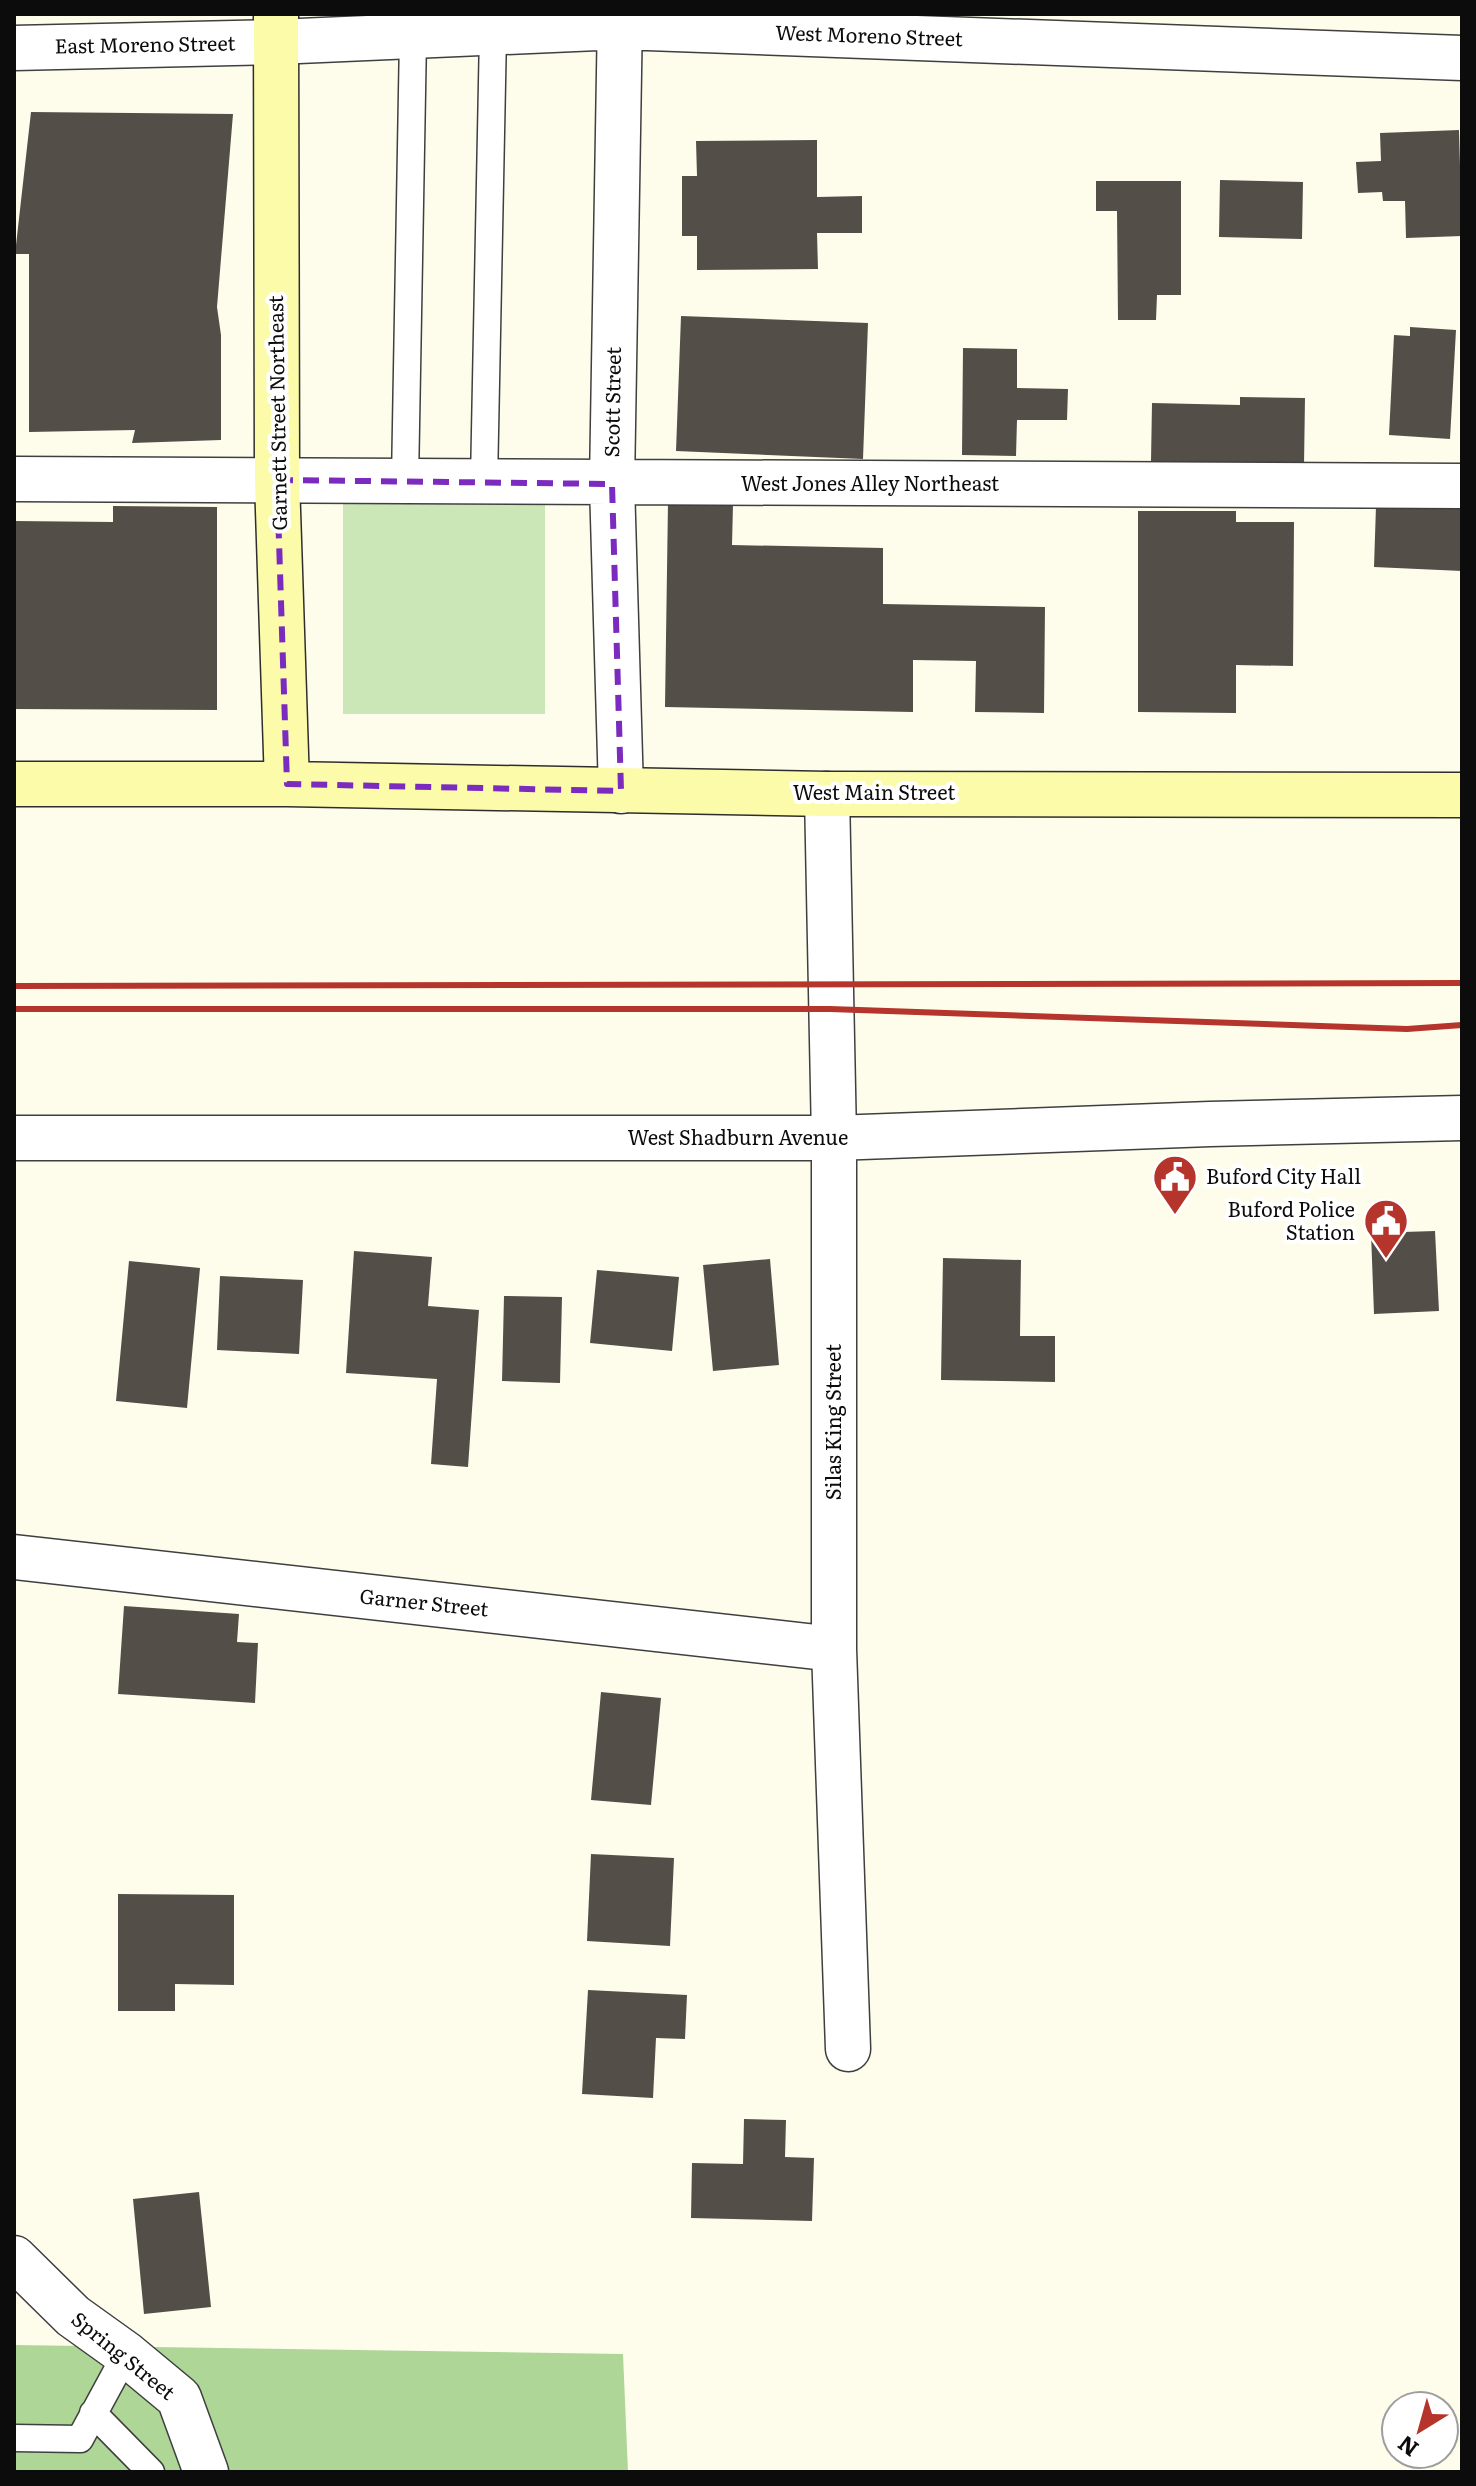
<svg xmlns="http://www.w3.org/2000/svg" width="1476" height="2486" viewBox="0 0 1476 2486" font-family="Literata,serif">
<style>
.green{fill:#cbe6b7}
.forest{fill:#add697}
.building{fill:#544e49}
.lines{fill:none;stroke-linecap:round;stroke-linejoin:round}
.lane-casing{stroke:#3f3f3f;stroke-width:29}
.street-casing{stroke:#3f3f3f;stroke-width:47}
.secondary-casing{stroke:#2e2e2e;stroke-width:47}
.lane{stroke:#fff;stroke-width:26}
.street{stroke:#fff;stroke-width:44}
.secondary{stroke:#fbfbaa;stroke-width:44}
.rail{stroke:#b5342b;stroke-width:6}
.marked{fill:none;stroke:#7b2cbf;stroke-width:6;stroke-dasharray:16 10;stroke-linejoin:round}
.labels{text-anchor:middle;stroke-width:8;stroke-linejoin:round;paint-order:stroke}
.street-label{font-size:20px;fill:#0c0c0c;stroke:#fff}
.poi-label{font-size:20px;fill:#0c0c0c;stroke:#fff;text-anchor:start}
</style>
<rect width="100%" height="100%" fill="#fefdec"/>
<path class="green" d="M343,503L545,505V714H343Z"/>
<path class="forest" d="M14,2345L623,2354L628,2472H14Z"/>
<path class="building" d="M31,112L233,114L217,307L221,335V440L132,443L135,430L29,432V254H15Z
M1459,130L1462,236L1406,238L1405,201H1383L1382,192L1358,193L1356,162L1381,161L1380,133Z
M817,140V197L862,196V233H817L818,269L697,270V236H682V176H697L696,141Z
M1220,180L1303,182L1302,239L1219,237Z
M1096,181H1181V295H1157L1156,320H1118L1117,211H1096Z
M681,316L868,323L863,459L676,451Z
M1410,327L1456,330L1450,439L1389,435L1394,335L1410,336Z
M963,348L1017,349V388L1068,389L1067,420H1017L1016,456L962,455Z
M1240,397L1305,398L1304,465L1151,461L1152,403L1240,405Z
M668,502L733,504L732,545L883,548V604L1045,607L1044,713L975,712L976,661L913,660V712L665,707Z
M113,506L217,507V710L14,709V521L113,522Z
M1376,506L1462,509V571L1374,567Z
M1138,511H1236V522H1294L1293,666L1236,665V713L1138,712Z
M1435,1231L1439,1311L1374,1314L1371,1233Z
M354,1251L432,1257L428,1306L479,1310L468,1467L431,1464L437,1379L346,1373Z
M943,1258L1021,1260L1020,1336H1055V1382L941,1380Z
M770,1259L779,1365L713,1371L703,1265Z
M129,1261L200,1268L187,1408L116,1401Z
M597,1270L679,1277L672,1351L590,1343Z
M220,1276L303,1280L299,1354L217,1350Z
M504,1296L562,1297L560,1383L502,1381Z
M124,1606L239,1614L237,1642L258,1643L255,1703L118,1694Z
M601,1692L661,1698L651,1805L591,1800Z
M591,1854L674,1858L670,1946L587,1941Z
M118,1894L234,1895V1985L175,1984V2011H118Z
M588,1990L687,1995L685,2039L656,2038L653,2098L582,2094Z
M744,2119L786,2120L785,2157L814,2158L812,2221L691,2218L692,2163L743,2164Z
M199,2192L211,2307L144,2314L133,2199Z"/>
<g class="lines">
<g class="lane-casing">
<path id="lane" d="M405,481L413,37
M484,482L493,33
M93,2413L151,2472
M14,2438L80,2439L126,2354"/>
</g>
<g class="street-casing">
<path id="street" d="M620,14L612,484L621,791
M14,48L276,42L620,27L1462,58
M14,479L1462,486
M827,794L834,1138V1649L848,2049
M14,1138H834L1210,1124L1462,1118
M14,1557L834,1649
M14,2258L73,2316L126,2354L179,2398L206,2472"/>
</g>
<g class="secondary-casing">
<path id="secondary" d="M276,14L277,480L287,784
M14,784H287L827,794L1462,795"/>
</g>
<use href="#lane" class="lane"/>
<use href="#street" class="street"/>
<use href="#secondary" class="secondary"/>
<path class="rail" d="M14,986L1462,983
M14,1009H830L1407,1029L1462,1025"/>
</g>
<path class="marked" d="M277,480L612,484L621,791L287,784Z"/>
<defs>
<g id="civic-pin" transform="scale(2.3)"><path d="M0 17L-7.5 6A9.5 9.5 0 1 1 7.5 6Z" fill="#b5342b" stroke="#fff"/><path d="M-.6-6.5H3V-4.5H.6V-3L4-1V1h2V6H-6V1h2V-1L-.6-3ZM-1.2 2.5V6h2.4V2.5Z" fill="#fff"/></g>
</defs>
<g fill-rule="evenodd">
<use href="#civic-pin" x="1175" y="1177"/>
<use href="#civic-pin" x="1386" y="1221"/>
</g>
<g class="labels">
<g class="street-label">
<text transform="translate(869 36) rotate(2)" y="7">West Moreno Street</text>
<text transform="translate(145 45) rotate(-1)" y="7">East Moreno Street</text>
<text transform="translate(613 402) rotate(-89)" y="7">Scott Street</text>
<text transform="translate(278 413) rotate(-91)" y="7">Garnett Street Northeast</text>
<text x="870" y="491">West Jones Alley Northeast</text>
<text x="874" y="800">West Main Street</text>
<text x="738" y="1145">West Shadburn Avenue</text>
<text transform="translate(834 1422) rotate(-90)" y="7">Silas King Street</text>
<text transform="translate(424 1603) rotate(6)" y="7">Garner Street</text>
<text transform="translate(123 2356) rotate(39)" y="7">Spring Street</text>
</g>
<g class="poi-label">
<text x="1206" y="1184">Buford City Hall</text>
<text x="1355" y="1217" text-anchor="end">Buford Police<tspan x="1355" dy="23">Station</tspan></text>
</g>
</g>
<rect width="1476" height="2486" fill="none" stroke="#0c0c0c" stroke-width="32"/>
<g transform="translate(1420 2430) rotate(217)"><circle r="38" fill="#ffffff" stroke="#9e9e9e" stroke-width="2"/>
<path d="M0-6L14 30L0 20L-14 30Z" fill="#b5342b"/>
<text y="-12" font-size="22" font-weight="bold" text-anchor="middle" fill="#0c0c0c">N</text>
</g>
</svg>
